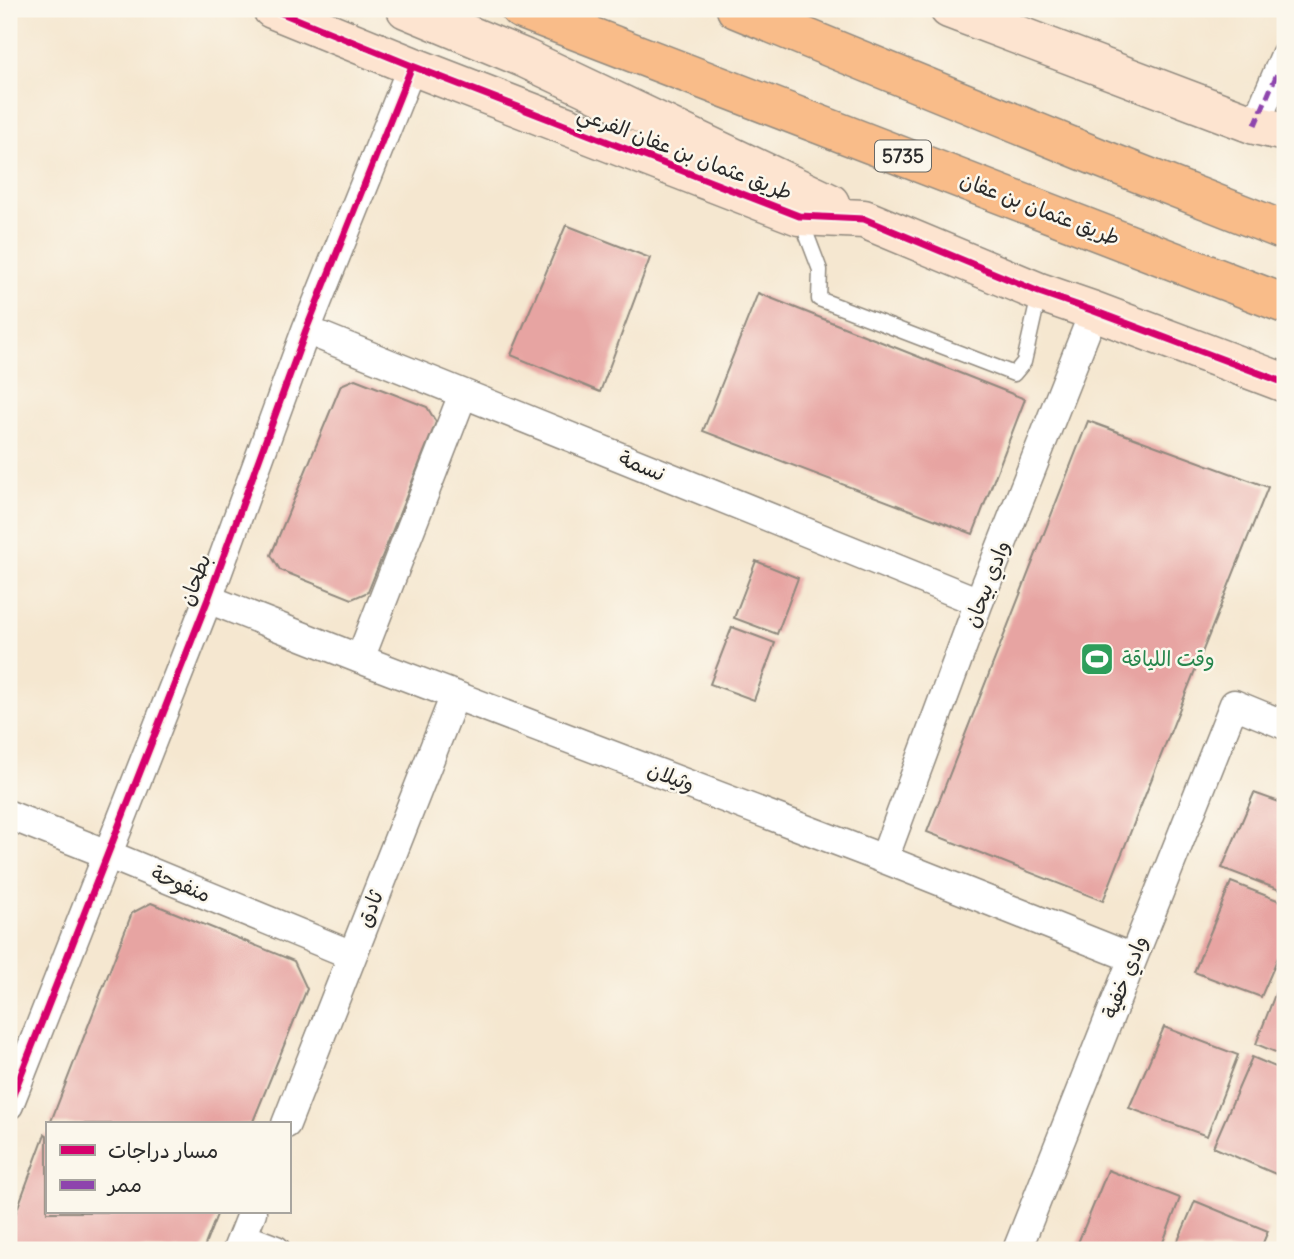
<svg xmlns="http://www.w3.org/2000/svg" width="1294" height="1259" viewBox="0 0 1294 1259" font-family="Delius,'Playpen Sans Arabic',sans-serif">
<style>
.building{fill:#e7a4a2}
.lines{fill:none;stroke-linecap:round;stroke-linejoin:round}
.lane-casing{stroke:#90897e;stroke-width:17}
.street-casing{stroke:#90897e;stroke-width:31}
.secondary-casing{stroke:#90897e;stroke-width:41}
.primary-casing{stroke:#90897e;stroke-width:41}
.lane{stroke:#fff;stroke-width:14}
.street{stroke:#fff;stroke-width:28}
.secondary{stroke:#fde4d0;stroke-width:38}
.primary{stroke:#f9bc89;stroke-width:38}
.quiet{stroke:#8e44ad;stroke-width:5;stroke-dasharray:10 5;stroke-linecap:butt}
.cycleway-casing{stroke:#fbf7ec;stroke-width:11}
.cycleway{stroke:#d6006c;stroke-width:7}
.labels{text-anchor:middle;stroke-width:5;stroke-linejoin:round;paint-order:stroke}
.shield{fill:#fbf7ec;stroke:#696865;stroke-width:2}
.shield-label{font-size:19px;font-weight:bold;fill:#2b2b2b}
.street-label{font-size:21px;fill:#2b2b2b;stroke:#fbf7ec}
.leisure-label{font-size:21px;fill:#27864d;stroke:#fbf7ec;text-anchor:start}
</style>
<rect width="100%" height="100%" fill="#fbf7ec"/>
<filter id="ink" filterUnits="userSpaceOnUse"><feTurbulence type="fractalNoise" baseFrequency=".0143" numOctaves="2"/><feDisplacementMap in="SourceGraphic" scale="14" xChannelSelector="R" yChannelSelector="G"/><feConvolveMatrix kernelMatrix="1 2 1 2 8 2 1 2 1" color-interpolation-filters="sRGB"/></filter>
<filter id="wash" filterUnits="userSpaceOnUse"><feTurbulence type="fractalNoise" baseFrequency=".00686" numOctaves="4" result="noise"/><feDisplacementMap in="SourceGraphic" scale="28" xChannelSelector="R" yChannelSelector="G"/><feGaussianBlur stdDeviation="1.57" result="paint"/><feColorMatrix in="noise" values="0 0 0 0 0 0 0 0 0 0 0 0 0 0 0 0 0 1.4 0 .05"/><feComposite in="paint" operator="in"/></filter>
<g filter="url(#wash)">
<rect width="100%" height="100%" fill="#f5e7d0"/>
<g id="blocks">
<path class="building" d="M566,225L650,258L600,392L511,355Z
M758,293L1025,399L973,534L703,431Z
M355,379L427,407L436,422L368,592L352,599L280,570L271,555L341,385Z
M1088,421L1268,487L1103,901L927,832Z
M756,561L798,578L777,634L734,618Z
M732,627L775,643L754,700L710,684Z
M1254,793L1285,804V892L1222,868Z
M1231,882L1285,903V941L1261,997L1194,972Z
M151,903L294,961L307,989L252,1124H50L132,913Z
M1279,984L1285,987V1056L1256,1044Z
M1164,1027L1238,1055L1207,1136L1129,1108Z
M1252,1057L1285,1071V1178L1213,1147Z
M45,1134L47,1135V1212H218L203,1250H9V1231Z
M1108,1170L1180,1198L1160,1250H1075Z
M1195,1201L1268,1231L1260,1250H1174Z"/>
</g>
</g>
<g filter="url(#ink)">
<use href="#blocks" fill-opacity="0" stroke="#90897e" stroke-width="2"/>
<g class="lines">
<g class="lane-casing">
<path id="lane" d="M801,220L820,270L819,299L1014,374L1024,362L1039,295"/>
</g>
<g class="street-casing">
<path id="street" d="M1255,125L1285,55
M306,330L979,602
M208,599L360,659L884,859L1133,958
M360,659L463,394
M9,815L107,854L352,955
M884,859L979,602L1094,311
M9,1105L208,599L306,330L412,66
M286,1124L455,695
M242,1237L276,1250
M237,1250L252,1212
M1017,1250L1234,704L1285,725"/>
</g>
<g class="secondary-casing">
<path id="secondary" d="M272,9L412,66L799,216L864,219L1039,292L1094,311L1285,383
M406,9L524,58L830,203
M949,9L1255,125L1285,132"/>
</g>
<g class="primary-casing">
<path id="primary" d="M520,9L1285,304
M736,9L1100,158L1285,231"/>
</g>
<use href="#lane" class="lane"/>
<use href="#street" class="street"/>
<use href="#secondary" class="secondary"/>
<use href="#primary" class="primary"/>
<path class="quiet" d="M1255,125L1285,55"/>
<g class="cycleway-casing">
<path id="cycleway" d="M272,9L412,66L799,216L864,219L1039,292L1094,311L1285,383
M9,1105L208,599L306,330L412,66"/>
</g>
<use href="#cycleway" class="cycleway"/>
</g>
</g>
<defs>
<g id="stadium-square" transform="scale(1.75)"><rect x="-9" y="-9" width="18" height="18" rx="4" fill="#2e9e5b" stroke="#fbf7ec"/><path d="M0-5a6.5 5 0 1 0 0 10a6.5 5 0 1 0 0-10ZM-3.5-1.8h7v3.6h-7Z" fill="#fff"/></g>
</defs>
<g fill-rule="evenodd">
<use href="#stadium-square" x="1097" y="659"/>
</g>
<g class="labels">
<rect class="shield" x="875" y="140.5" width="56" height="31" rx="5"/>
<g class="shield-label">
<text x="903" y="163">5735</text>
</g>
<g class="street-label">
<text transform="translate(685 153) rotate(21)" y="7">طريق عثمان بن عفان الفرعي</text>
<text transform="translate(1040 209) rotate(21)" y="7">طريق عثمان بن عفان</text>
<text transform="translate(642 466) rotate(22)" y="7">نسمة</text>
<text transform="translate(195 580) rotate(-69)" y="7">بطحان</text>
<text transform="translate(987 584) rotate(-69)" y="7">وادي بيحان</text>
<text transform="translate(671 777) rotate(21)" y="7">وثيلان</text>
<text transform="translate(181 884) rotate(23)" y="7">منفوحة</text>
<text transform="translate(370 909) rotate(-68)" y="7">ثادق</text>
<text transform="translate(1125 977) rotate(-68)" y="7">وادي خفية</text>
</g>
<g class="leisure-label">
<text x="1122" y="666">وقت اللياقة</text>
</g>
</g>
<rect width="1294" height="1259" fill="none" stroke="#fbf7ec" stroke-width="35"/>
<rect x="46" y="1122" width="245" height="91" fill="#fbf7ec" stroke="#a8a59f" stroke-width="2"/>
<rect x="60" y="1145" width="35" height="10" fill="#d6006c" stroke="#a8a59f" stroke-width="2"/>
<text x="108" y="1158" font-size="21" fill="#2b2b2b">مسار دراجات</text>
<rect x="60" y="1180" width="35" height="10" fill="#8e44ad" stroke="#a8a59f" stroke-width="2"/>
<text x="108" y="1192" font-size="21" fill="#2b2b2b">ممر</text>
</svg>
